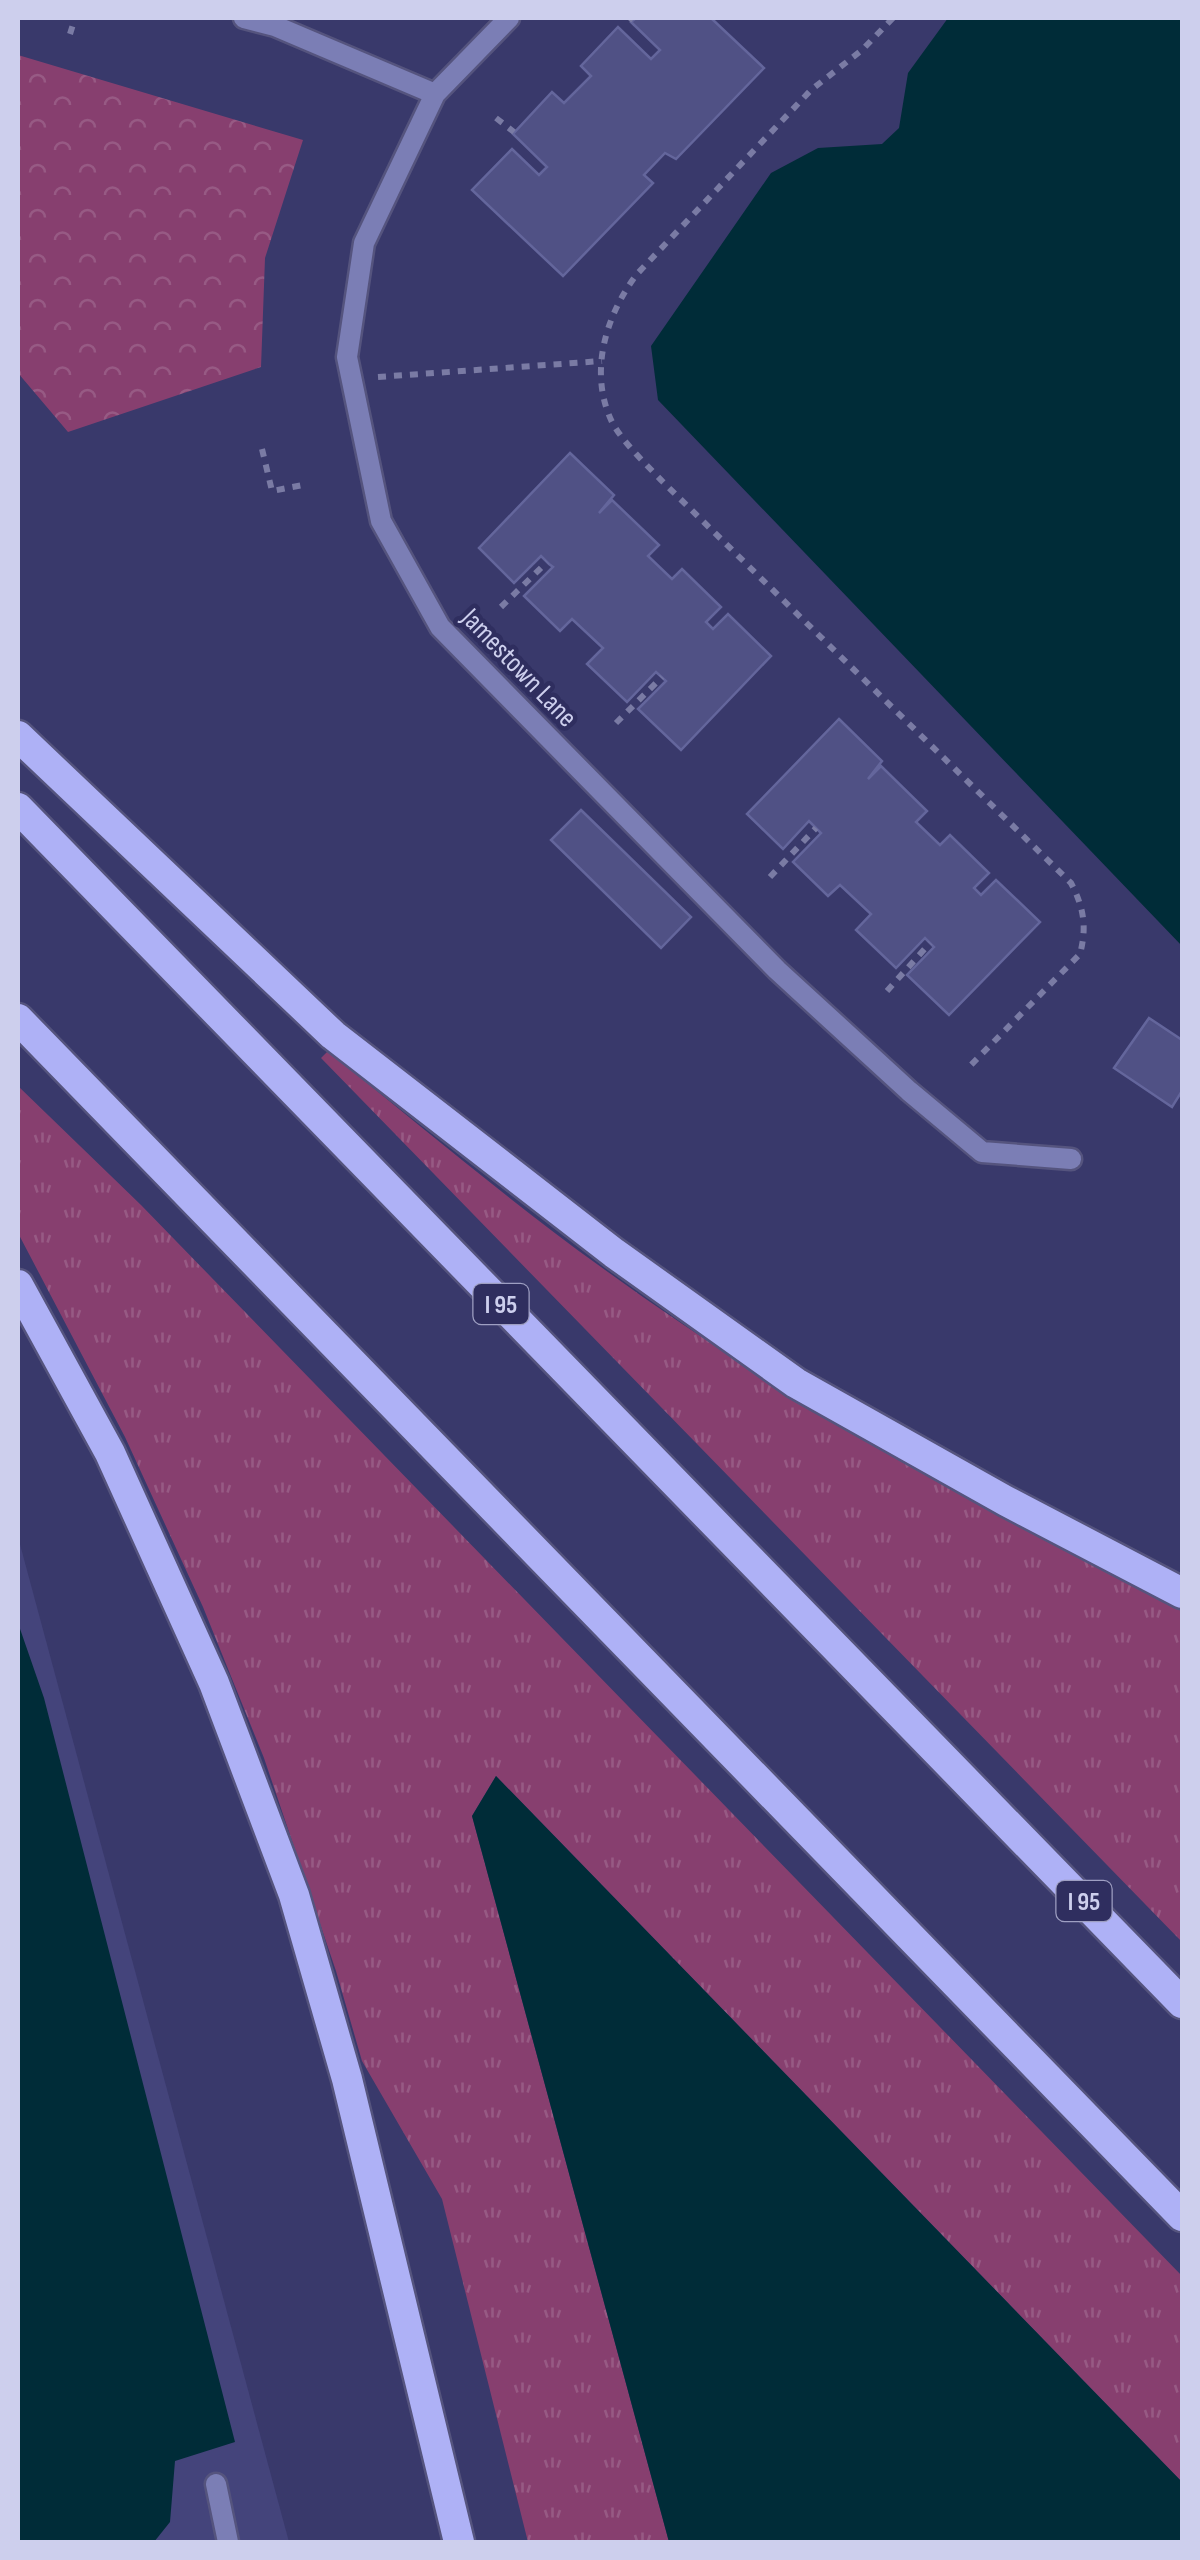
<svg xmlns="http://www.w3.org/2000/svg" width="1200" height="2560" viewBox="0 0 1200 2560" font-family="'Sofia Sans Condensed',sans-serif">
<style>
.built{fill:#44447b}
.grass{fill:url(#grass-tufts)}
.forest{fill:url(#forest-crowns)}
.water{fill:#002c38}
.building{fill:#505185;stroke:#64669c;stroke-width:2.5}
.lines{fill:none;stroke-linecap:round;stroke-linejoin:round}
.service-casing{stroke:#55547e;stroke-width:25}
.minor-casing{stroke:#55547e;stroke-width:25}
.motorway-casing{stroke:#55547e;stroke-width:35}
.path{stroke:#7a7ba4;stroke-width:6;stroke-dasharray:8 8;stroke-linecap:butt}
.service{stroke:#7b7eb5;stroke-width:20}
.minor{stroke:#7b7eb5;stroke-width:20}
.motorway{stroke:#aeb1f6;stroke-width:30}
.labels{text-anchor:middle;stroke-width:9;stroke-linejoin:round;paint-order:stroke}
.shield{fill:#2f2e5f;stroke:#9e9fc2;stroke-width:2.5}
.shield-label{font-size:25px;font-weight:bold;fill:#cdcfed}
.street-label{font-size:28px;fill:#cdcfed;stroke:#2f2e5f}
</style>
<defs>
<pattern id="grass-tufts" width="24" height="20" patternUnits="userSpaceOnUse" patternTransform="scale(2.5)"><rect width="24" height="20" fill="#873f6f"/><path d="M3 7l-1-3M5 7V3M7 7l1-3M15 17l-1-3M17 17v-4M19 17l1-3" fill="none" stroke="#975a84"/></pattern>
<pattern id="forest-crowns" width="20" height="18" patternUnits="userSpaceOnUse" patternTransform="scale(2.5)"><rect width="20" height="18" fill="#873f6f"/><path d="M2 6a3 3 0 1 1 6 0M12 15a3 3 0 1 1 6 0" fill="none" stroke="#975a84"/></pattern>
</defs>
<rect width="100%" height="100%" fill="#39396b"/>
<path class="built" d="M18,1537L289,2542H18Z"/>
<path class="grass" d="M328,1051C418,1124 507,1199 601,1267C781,1398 983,1511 1182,1609V1942L321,1058Z
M18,1086L141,1205L1182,2276V2482L496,1776L472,1816L669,2542H528L442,2199L362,2061L336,1971L264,1758L203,1607L125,1437L18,1233Z"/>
<path class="forest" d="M18,55L303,140L265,258L261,367L68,432L18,373Z"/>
<path class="water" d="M948,18H1182V946L658,400L651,346L771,173L818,148L882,144L899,128L908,73Z
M18,1623L44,1698L235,2442L175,2461L170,2522L154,2542H18Z
M496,1776L1182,2482V2542H669L472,1816Z"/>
<path class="building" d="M636,18H711L764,68L676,159L665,153L644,175L653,183L563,276L472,190L512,149L539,175L547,167L513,134L552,92L564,103L591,76L581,66L618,27L651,59L660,50L631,22Z
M570,453L614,495L599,513L612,500L659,545L648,556L672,579L682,569L721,607L706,622L713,629L728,614L771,656L681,750L638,709L666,681L656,672L627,702L587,664L603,648L572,619L560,631L524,596L553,567L549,564L541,556L514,583L479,548Z
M839,719L882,761L868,779L881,766L927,811L916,822L940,845L950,835L989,873L974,888L981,895L996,880L1040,922L949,1015L907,975L934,947L925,938L896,968L856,930L871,914L840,885L828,896L793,862L821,833L809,821L783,849L747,814Z
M581,810L691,917L661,948L551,840Z
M1149,1018L1182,1040V1091L1172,1107L1114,1068Z"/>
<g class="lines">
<g class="service-casing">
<path id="service" d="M216,2484L228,2542"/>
</g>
<g class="minor-casing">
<path id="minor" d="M244,18L275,26L435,94
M509,18L435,94L364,243L347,357L381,521L440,627L777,970L909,1091L982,1152L1071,1159"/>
</g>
<g class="motorway-casing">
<path id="motorway" d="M18,736L333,1035L614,1253L796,1383L1006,1501L1182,1593
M18,808L1182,2003
M18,1019L1182,2216
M18,1285L110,1453L214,1683L294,1895L347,2079L459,2542"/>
</g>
<path class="path" d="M630,18L633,20
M893,18L862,50L811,90L637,274C606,315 588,372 612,422C624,444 646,464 663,482L1071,883C1084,908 1087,927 1080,954L967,1069
M70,34L75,18
M496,118L514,132
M378,377L602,361
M262,449L272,491L303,485
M501,607L547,562
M616,723L662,677
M770,877L816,828
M887,991L930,943"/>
<use href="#service" class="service"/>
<use href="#minor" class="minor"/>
<use href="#motorway" class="motorway"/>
</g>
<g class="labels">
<g class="shield">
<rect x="473.5" y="1284" width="55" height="40" rx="8"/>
<rect x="1056.5" y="1881" width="55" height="40" rx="8"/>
</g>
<g class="shield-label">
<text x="501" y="1313">I 95</text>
<text x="1084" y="1910">I 95</text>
</g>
<g class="street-label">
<text transform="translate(520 667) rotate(46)" y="10">Jamestown Lane</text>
</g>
</g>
<rect width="1200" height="2560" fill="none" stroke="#cdcfed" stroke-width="40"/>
</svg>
